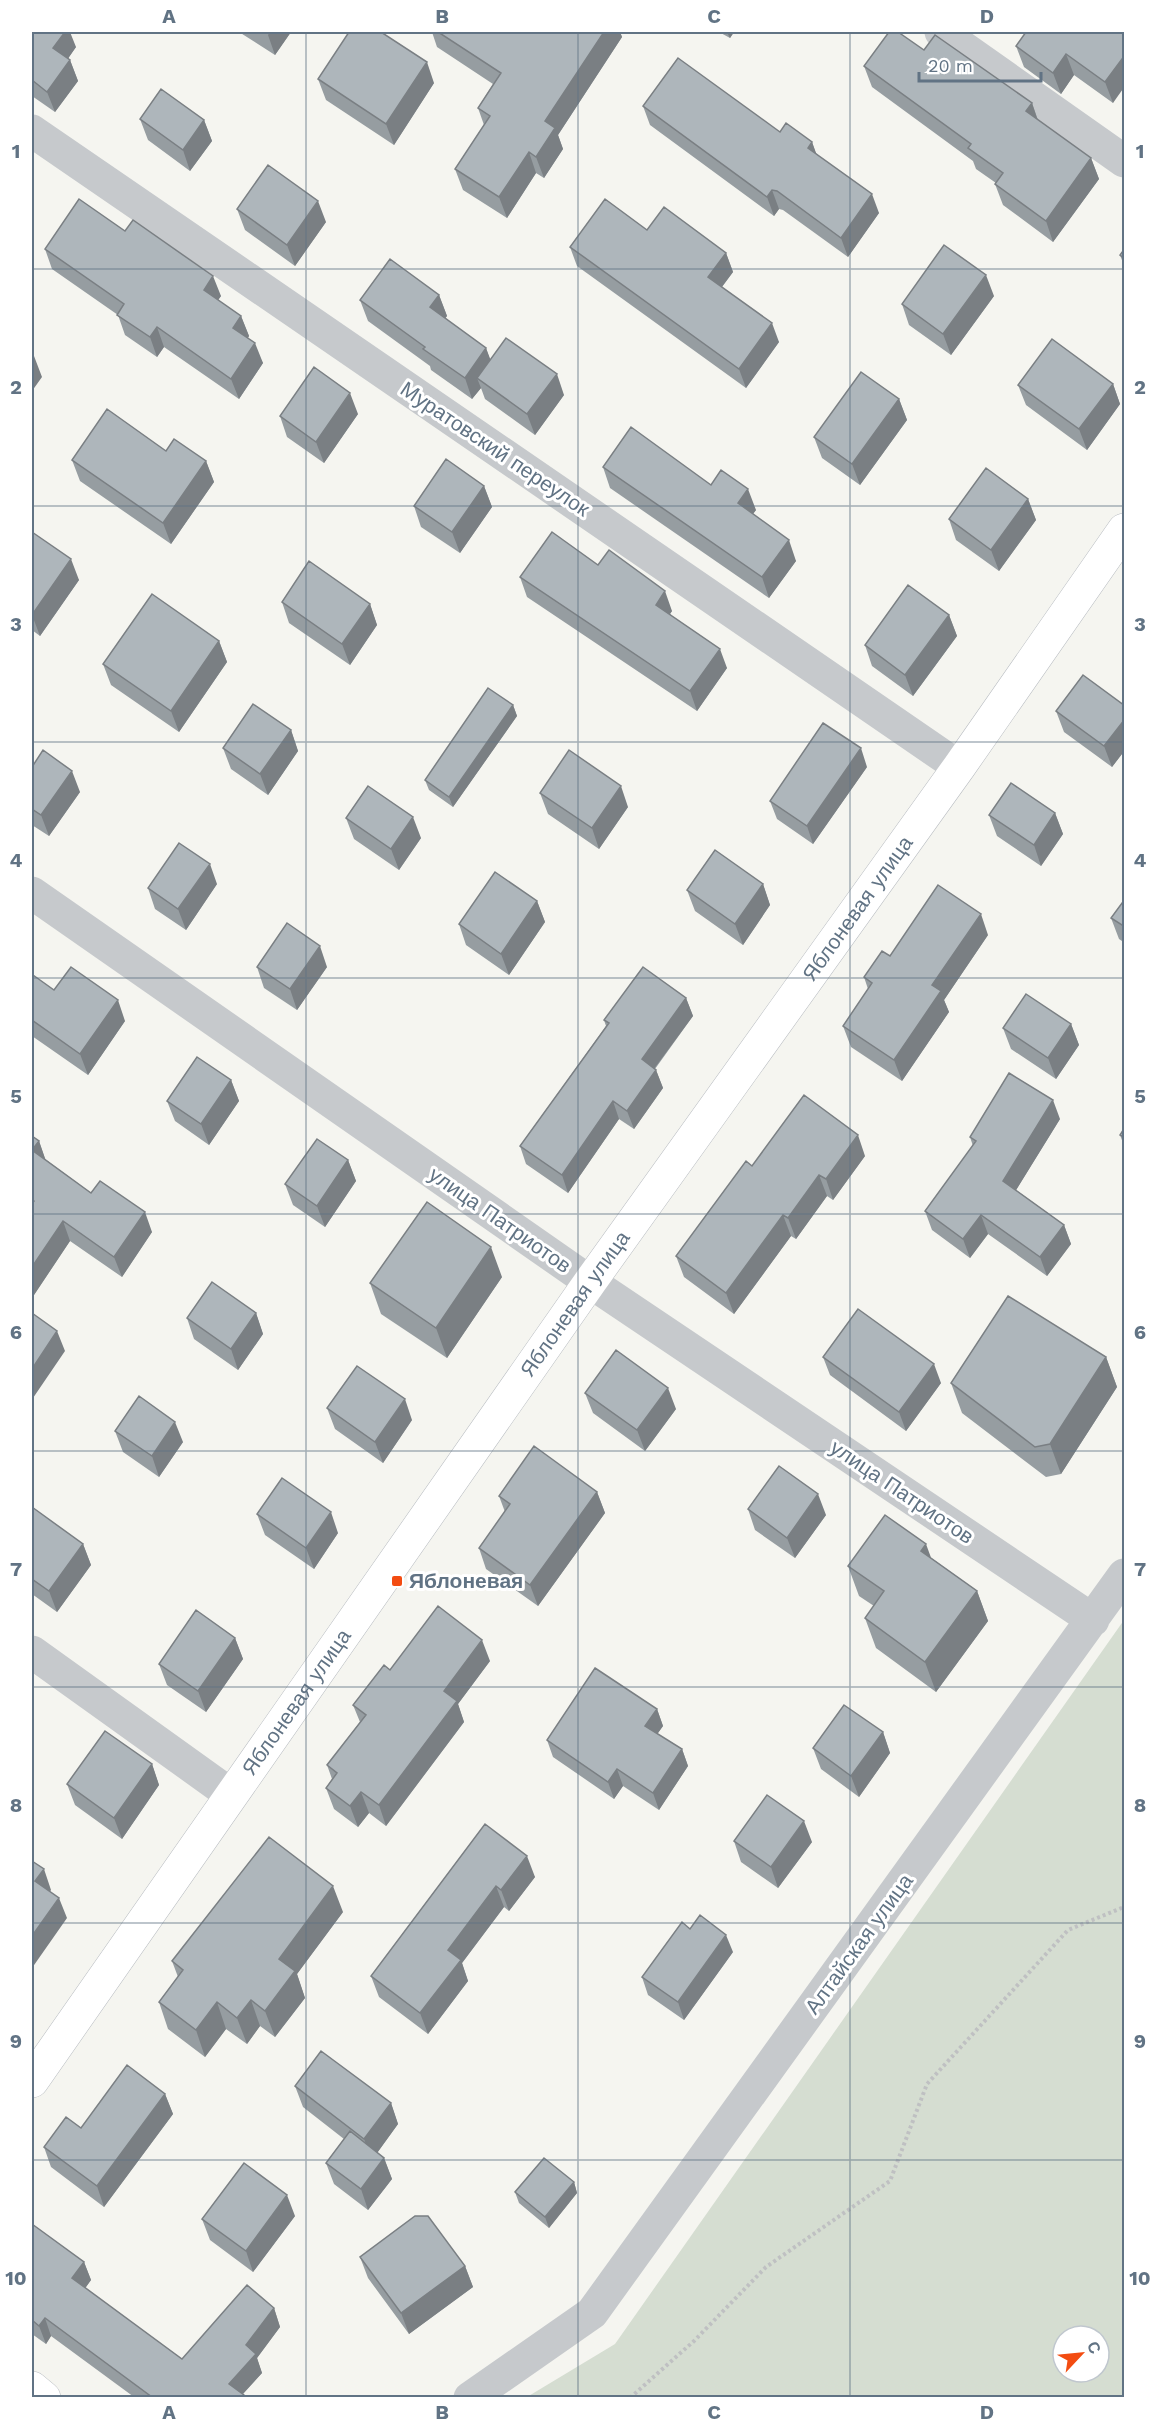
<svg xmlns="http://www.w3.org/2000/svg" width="1156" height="2429" viewBox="0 0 1156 2429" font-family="'Work Sans',sans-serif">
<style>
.green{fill:#d5ddd1;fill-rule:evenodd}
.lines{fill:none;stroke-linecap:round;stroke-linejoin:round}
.secondary-casing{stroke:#b8bcc1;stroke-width:34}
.path{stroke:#bfc0c2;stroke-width:4;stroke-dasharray:3 3;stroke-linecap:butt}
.street{stroke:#c6c9cc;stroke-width:33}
.secondary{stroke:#fff;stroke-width:33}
.wall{fill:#969da1}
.shaded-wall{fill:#7a7f83}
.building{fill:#aeb6bb;stroke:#7a7f83;stroke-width:1.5}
.grid{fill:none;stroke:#617384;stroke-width:1.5;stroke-opacity:0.55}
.poi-dot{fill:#f34c11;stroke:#fff;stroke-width:2}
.labels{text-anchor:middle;stroke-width:6;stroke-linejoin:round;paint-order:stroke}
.street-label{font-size:21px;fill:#617384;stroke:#fff}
.poi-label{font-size:21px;font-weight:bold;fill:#617384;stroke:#fff;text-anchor:start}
.neatline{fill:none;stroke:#617384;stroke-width:2}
.grid-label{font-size:20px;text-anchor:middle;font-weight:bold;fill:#617384}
</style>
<rect width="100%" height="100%" fill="#f5f5f0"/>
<path class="green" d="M1124,1620V2397H527L615,2344ZM1063,2336H1099V2372H1063Z"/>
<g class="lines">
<g class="secondary-casing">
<g id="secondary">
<path id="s1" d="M32,2081L590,1282L959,767L1124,530"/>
<path d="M32,2388L44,2398"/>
</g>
</g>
<path class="path" d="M630,2398L694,2341L766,2267L890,2181L927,2084L1068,1930L1124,1907"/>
<path class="street" d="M941,32L1124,161
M32,131L959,767
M32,893L590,1282L1093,1620
M32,1652L230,1794
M470,2398L592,2313L1124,1575"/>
<use href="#secondary" class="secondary"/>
</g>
<path class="wall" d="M32,32L76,47L68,58L70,60L78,81L55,112L32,96Z
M239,32H291L275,55Z
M432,32H620L622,37L558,135L563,149L544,178L536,173L507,218L463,190L455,169L484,125L478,108L493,84L437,47Z
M719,32H734L730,38Z
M1125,32L1113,103L1074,75L1061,94L1024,67L1016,46Z
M924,50L1032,103L1038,120L1091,158L1099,179L1053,242L1003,205L995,184L996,183L976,169L973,161L872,87L864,66Z
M318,79L434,83L394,145L326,100Z
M643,106L780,132L812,142L816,154L879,213L848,257L783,210L779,209L774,216L650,125Z
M140,119L204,120L212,141L190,171L148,140Z
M237,209L326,222L295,266L245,230Z
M647,230L726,253L733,272L722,287L779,342L746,388L577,266L570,247Z
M125,231L221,296L218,300L241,316L249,336L248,338L263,363L239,399L164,347L157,357L125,335L118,315L52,269L45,249Z
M1125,248V268L1120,255Z
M439,295L447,316L445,318L486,348L490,360L564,395L535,435L485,399L481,388L472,399L431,370L430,366L368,321L360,300Z
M994,296L951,355L909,325L902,304Z
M1113,384L1120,404L1087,450L1026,405L1018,385Z
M899,399L907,420L860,485L822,458L814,437Z
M358,414L324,463L287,437L280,416Z
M166,451L206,461L214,482L171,544L80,481L72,460Z
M603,467L711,485L756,510L753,514L796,561L769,598L610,488Z
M484,486L492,507L460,553L421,527L414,506Z
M1028,499L1036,520L999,571L956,540L949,519Z
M32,532L79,580L40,636L32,630Z
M598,565L672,611L670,614L727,668L697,711L527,597L520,577Z
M282,602L370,604L377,625L350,665L289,623Z
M949,615L957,636L913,696L872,666L865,645Z
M219,641L227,662L179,732L111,685L103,664Z
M513,705L517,716L453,807L429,790L425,780Z
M1125,706V750L1112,767L1064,732L1056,711Z
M291,730L298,751L268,795L231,769L223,748Z
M32,767L80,792L49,836L32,825Z
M867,767L813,844L777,819L770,801Z
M540,793L628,807L599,849L548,814Z
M1055,813L1063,834L1041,866L997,836L989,815Z
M346,818L421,838L399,870L354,839Z
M217,884L186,930L155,909L148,888Z
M763,884L770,905L743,945L695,911L687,890Z
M1125,899V943L1119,939L1111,918Z
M537,901L545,922L509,975L466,945L459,924Z
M988,935L944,1000L949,1012L902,1081L851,1047L843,1026L868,989L864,977L890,956Z
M257,967H327L297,1010L264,988Z
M32,977L54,990L125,1021L88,1075L32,1036Z
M686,998L693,1016L655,1069L656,1070L663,1088L634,1129L619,1119L568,1193L526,1164L520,1146L606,1026L604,1020Z
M1071,1024L1079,1045L1056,1079L1011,1049L1003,1028Z
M231,1080L239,1101L209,1145L175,1121L167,1101Z
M1060,1119L1016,1190L1064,1225L1071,1244L1047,1276L988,1234L970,1258L932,1230L925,1211L973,1146L970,1137Z
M1125,1127V1148L1120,1135Z
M32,1136L39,1141L45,1159L91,1193L152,1232L122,1277L70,1241L32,1298Z
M865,1156L833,1200L827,1196L796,1239L791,1236L734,1314L684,1277L676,1256L752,1166Z
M348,1160L356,1181L325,1227L293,1205L285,1184Z
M502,1277L447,1358L381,1314L370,1283Z
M256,1313L263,1334L238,1370L194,1339L187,1318Z
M823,1357L941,1383L906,1431L830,1375Z
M1106,1357L1117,1387L1061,1474L1046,1477L962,1413L951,1383Z
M585,1393L676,1409L645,1451L593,1413Z
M327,1408L412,1420L383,1463L335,1429Z
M115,1431L183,1442L159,1477L123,1452Z
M597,1492L605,1513L538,1606L486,1569L479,1548L505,1512L499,1496Z
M32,1507L83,1544L91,1565L57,1612L32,1594Z
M748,1509L826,1515L795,1558L755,1530Z
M257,1514L338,1533L314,1569L265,1535Z
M930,1557L977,1591L988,1621L936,1692L876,1648L865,1618L874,1606L859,1596L848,1566Z
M235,1638L243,1659L206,1712L167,1685L159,1664Z
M490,1661L458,1704L464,1722L386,1826L369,1813L358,1827L334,1809L326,1788L332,1779L327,1765L360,1722L353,1705L390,1670Z
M657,1709L663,1726L657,1734L682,1749L688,1766L659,1810L623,1786L614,1799L553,1757L547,1740Z
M883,1732L890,1753L859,1797L821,1769L813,1748Z
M152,1764L159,1785L122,1839L75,1805L67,1784Z
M485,1824L535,1877L509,1911L504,1907L462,1963L468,1981L428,2034L379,1997L371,1976Z
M734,1841L812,1842L778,1888L741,1862Z
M343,1912L297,1974L305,1998L275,2037L260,2026L247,2044L226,2029L205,2057L168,2029L159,2002L178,1977L172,1961Z
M733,1952L684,2020L648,1995L642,1977Z
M295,2086L391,2103L398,2124L377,2153L384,2158L392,2179L368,2210L334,2184L326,2163L344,2139L303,2107Z
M165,2094L173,2114L104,2207L51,2167L44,2147Z
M574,2182L577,2193L549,2228L519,2203L515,2192Z
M295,2216L253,2272L210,2240L202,2219Z
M32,2224L84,2262L91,2280L85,2288L182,2359L274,2308L280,2327L257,2358L262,2373L243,2394L245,2397H134L51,2336L46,2344L32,2334Z
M360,2257L465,2266L473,2287L409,2334L368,2278Z"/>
<path class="shaded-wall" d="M65,32H70L76,47L61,69L53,48Z
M270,32H291L275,55L268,35Z
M604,32H620L622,37L558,135L563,149L544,178L536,157L545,121Z
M727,32H734L730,38Z
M1066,54L1074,75L1061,94L1053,73Z
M1125,55V86L1113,103L1105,82Z
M70,60L78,81L55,112L47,92Z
M427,62L434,83L394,145L386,124Z
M1032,103L1039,124L1026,111Z
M204,120L212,141L190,171L183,150Z
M812,142L819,161L808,148Z
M529,152L536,173L507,218L499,197Z
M1091,158L1099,179L1053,242L1046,221Z
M772,190L779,209L774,216L767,197Z
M872,194L879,213L848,257L841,238Z
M318,201L326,222L295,266L287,245Z
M726,253L733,272L715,296L708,277Z
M986,275L994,296L951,355L943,334Z
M213,276L221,296L211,310L204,290Z
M439,295L447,316L438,328L430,307Z
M241,316L249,336L241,348L233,328Z
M772,323L779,342L746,388L739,369Z
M157,327L164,347L157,357L150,337Z
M255,343L263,363L239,399L231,379Z
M486,348L494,369L477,378L481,388L472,399L465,378Z
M34,356L42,377L32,391V360Z
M557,374L564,395L535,435L527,414Z
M1113,384L1120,404L1087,450L1079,429Z
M350,393L358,414L324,463L316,442Z
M899,399L907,420L860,485L852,464Z
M206,461L214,482L171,544L163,523Z
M484,486L492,507L460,553L452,532Z
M748,489L756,510L745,524L738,503Z
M1028,499L1036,520L999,571L991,550Z
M789,540L796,561L769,598L762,577Z
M71,559L79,580L40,636L32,615Z
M665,591L672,611L663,624L656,605Z
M370,604L377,625L350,665L342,644Z
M949,615L957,636L913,696L905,675Z
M219,641L227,662L179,732L171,711Z
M720,649L727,668L697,711L690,691Z
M513,705L517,716L453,807L449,797Z
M1125,719V750L1112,767L1104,746Z
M291,730L298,751L268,795L260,774Z
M861,748L867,767L813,844L807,826Z
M72,771L80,792L49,836L41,815Z
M621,786L628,807L599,849L592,828Z
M1055,813L1063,834L1041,866L1034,845Z
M413,817L421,838L399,870L391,849Z
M210,864L217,884L186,930L178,909Z
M763,884L770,905L743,945L735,924Z
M537,901L545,922L509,975L501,954Z
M981,914L988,935L944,1000L949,1012L902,1081L894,1060L932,985Z
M320,946L327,967L297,1010L290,989Z
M686,998L693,1016L648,1077L642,1059Z
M118,1000L125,1021L88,1075L80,1054Z
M1071,1024L1079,1045L1056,1079L1048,1058Z
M656,1070L663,1088L634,1129L627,1111Z
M231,1080L239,1101L209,1145L201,1124Z
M1053,1100L1060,1119L1010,1200L1003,1181Z
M613,1101L619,1119L568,1193L562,1175Z
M858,1135L865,1156L833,1200L826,1179Z
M39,1141L46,1161L32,1150Z
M348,1160L356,1181L325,1227L317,1206Z
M819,1175L827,1196L796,1239L788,1218Z
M145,1212L152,1232L122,1277L114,1257Z
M783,1215L791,1236L734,1314L726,1293Z
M981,1215L988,1234L970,1258L963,1239Z
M63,1221L70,1241L32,1298V1267Z
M1064,1225L1071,1244L1047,1276L1040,1257Z
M491,1247L502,1277L447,1358L436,1328Z
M256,1313L263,1334L238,1370L231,1349Z
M57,1331L65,1351L33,1398L32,1393V1369Z
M1106,1357L1117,1387L1061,1474L1050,1444Z
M934,1364L941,1383L906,1431L899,1412Z
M668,1388L676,1409L645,1451L637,1430Z
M405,1399L412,1420L383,1463L375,1442Z
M175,1422L183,1442L159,1477L152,1456Z
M597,1492L605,1513L538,1606L530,1585Z
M818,1494L826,1515L795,1558L787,1538Z
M331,1512L338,1533L314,1569L306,1548Z
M83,1544L91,1565L57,1612L49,1591Z
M926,1544L937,1574L921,1551Z
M977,1591L988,1621L936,1692L925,1662Z
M235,1638L243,1659L206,1712L198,1691Z
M482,1640L490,1661L458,1704L464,1722L386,1826L379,1805L444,1691Z
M657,1709L663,1726L651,1743L645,1726Z
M883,1732L890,1753L859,1797L851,1776Z
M682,1749L688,1766L659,1810L653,1793Z
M152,1764L159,1785L122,1839L114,1818Z
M617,1769L623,1786L614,1799L608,1782Z
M361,1792L369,1813L358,1827L350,1806Z
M804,1821L812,1842L778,1888L771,1867Z
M527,1856L535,1877L509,1911L501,1890Z
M44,1869L51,1890L43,1902L35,1881Z
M333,1886L343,1912L297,1974L305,1998L275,2037L265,2011L279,1959Z
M496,1886L504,1907L462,1963L468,1981L428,2034L420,2013L448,1950Z
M59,1898L67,1918L32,1968V1936Z
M726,1935L733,1952L684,2020L678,2002Z
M251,2000L260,2026L247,2044L237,2018Z
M217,2002L226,2029L205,2057L196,2030Z
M165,2094L173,2114L104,2207L97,2186Z
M391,2103L398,2124L372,2160L364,2139Z
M384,2158L392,2179L368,2210L361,2189Z
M574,2182L577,2193L549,2228L545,2217Z
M287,2195L295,2216L253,2272L246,2251Z
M84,2262L91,2280L79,2297L72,2278Z
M465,2266L473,2287L409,2334L401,2313Z
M274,2308L280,2327L257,2358L262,2373L240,2397L229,2384L246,2345Z
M45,2318L51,2336L46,2344L39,2326Z"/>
<path class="building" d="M32,32H65L53,48L70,60L47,92L32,80Z
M349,32H381L427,62L386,124L318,79Z
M438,32H604L545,121L555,128L536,157L529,152L499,197L455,169L490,116L478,108L501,73Z
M889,32H898L924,50L935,35L1032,103L1026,111L1091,158L1046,221L995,184L1003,173L968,148L971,144L864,66Z
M1026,32H1125V55L1105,82L1066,54L1053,73L1016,46Z
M678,58L780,132L786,123L812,142L808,148L872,194L841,238L777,191L772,190L767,197L643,106Z
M161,89L204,120L183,150L140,119Z
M268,165L318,201L287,245L237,209Z
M79,199L125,231L133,220L213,276L204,290L241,316L233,328L255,343L231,379L157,327L150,337L117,315L124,304L45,249Z
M605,199L647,230L664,207L726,253L708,277L772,323L739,369L570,247Z
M944,245L986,275L943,334L902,304Z
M1125,248V259L1120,255Z
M390,259L439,295L430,307L486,348L465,378L423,349L425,347L360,300Z
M506,338L557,374L527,414L477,378Z
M1052,339L1113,384L1079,429L1018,385Z
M314,367L350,393L316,442L280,416Z
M861,372L899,399L852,464L814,437Z
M107,409L166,451L174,439L206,461L163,523L72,460Z
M631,427L711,485L721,470L748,489L738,503L789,540L762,577L603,467Z
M446,459L484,486L452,532L414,506Z
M986,468L1028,499L991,550L949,519Z
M32,532L71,559L32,615Z
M552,532L598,565L609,550L665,591L656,605L720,649L690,691L520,577Z
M309,561L370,604L342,644L282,602Z
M908,585L949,615L905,675L865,645Z
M152,594L219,641L171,711L103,664Z
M1083,675L1125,706V719L1104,746L1056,711Z
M488,688L513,705L449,797L425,780Z
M253,704L291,730L260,774L223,748Z
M823,723L861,748L807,826L770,801Z
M43,750L72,771L41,815L32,809V767Z
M569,750L621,786L592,828L540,793Z
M1011,783L1055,813L1034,845L989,815Z
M368,786L413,817L391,849L346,818Z
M179,843L210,864L178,909L148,888Z
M715,850L763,884L735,924L687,890Z
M495,872L537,901L501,954L459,924Z
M938,885L981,914L932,985L941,991L894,1060L843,1026L872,983L864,977L882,951L890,956Z
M1125,899V927L1111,918Z
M287,923L320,946L290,989L257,967Z
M71,967L118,1000L80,1054L32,1020V977L33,975L54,990Z
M643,967L686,998L642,1059L656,1070L627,1111L613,1101L562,1175L520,1146L609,1023L604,1020Z
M1026,994L1071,1024L1048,1058L1003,1028Z
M197,1057L231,1080L201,1124L167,1101Z
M1009,1073L1053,1100L1003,1181L1064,1225L1040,1257L981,1215L963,1239L925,1211L976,1141L970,1137Z
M804,1095L858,1135L826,1179L819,1175L788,1218L783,1215L726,1293L676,1256L746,1161L752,1166Z
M1125,1127V1138L1120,1135Z
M32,1136L39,1141L32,1150L91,1193L100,1181L145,1212L114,1257L63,1221L32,1267V1204L34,1201L32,1199Z
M317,1139L348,1160L317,1206L285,1184Z
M427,1202L491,1247L436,1328L370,1283Z
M212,1282L256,1313L231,1349L187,1318Z
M1008,1296L1106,1357L1050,1444L1035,1447L951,1383Z
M858,1309L934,1364L899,1412L823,1357Z
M32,1313L57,1331L32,1369Z
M616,1350L668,1388L637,1430L585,1393Z
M357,1366L405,1399L375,1442L327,1408Z
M139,1396L175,1422L152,1456L115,1431Z
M534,1446L597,1492L530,1585L479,1548L510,1504L499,1496Z
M779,1466L818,1494L787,1538L748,1509Z
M282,1478L331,1512L306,1548L257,1514Z
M32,1507L83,1544L49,1591L32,1579Z
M885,1515L926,1544L921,1551L977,1591L925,1662L865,1618L884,1591L848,1566Z
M438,1606L482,1640L444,1691L457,1701L379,1805L361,1792L350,1806L326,1788L337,1773L327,1765L366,1715L353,1705L384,1665L390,1670Z
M196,1610L235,1638L198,1691L159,1664Z
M595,1668L657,1709L645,1726L682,1749L653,1793L617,1769L608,1782L547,1740Z
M844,1705L883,1732L851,1776L813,1748Z
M105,1731L152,1764L114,1818L67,1784Z
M767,1795L804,1821L771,1867L734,1841Z
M485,1824L527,1856L501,1890L496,1886L448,1950L461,1960L420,2013L371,1976Z
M269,1837L333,1886L279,1959L295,1971L265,2011L251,2000L237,2018L217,2002L196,2030L159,2002L183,1970L172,1961Z
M32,1861L44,1869L35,1881L59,1898L32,1936Z
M700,1915L726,1935L678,2002L642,1977L682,1922L690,1929Z
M321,2051L391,2103L364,2139L295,2086Z
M127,2065L165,2094L97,2186L44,2147L66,2117L81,2128Z
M350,2131L384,2158L361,2189L326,2163Z
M544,2158L574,2182L545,2217L515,2192Z
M244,2163L287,2195L246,2251L202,2219Z
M415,2216H428L465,2266L401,2313L360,2257Z
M32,2224L84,2262L72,2278L182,2359L247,2285L274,2308L246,2345L256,2354L229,2384L244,2395L242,2397H152L45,2318L39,2326L32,2320Z"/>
<path class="grid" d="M306,32V2398M578,32V2398M850,32V2398M32,269H1124M32,506H1124M32,742H1124M32,978H1124M32,1214H1124M32,1451H1124M32,1687H1124M32,1923H1124M32,2160H1124"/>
<rect class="poi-dot" x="391" y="1575" width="12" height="12" rx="3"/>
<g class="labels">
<g class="street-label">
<text transform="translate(495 449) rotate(34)" y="7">Муратовский переулок</text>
<text dy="7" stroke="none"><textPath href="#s1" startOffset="1434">Яблоневая улица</textPath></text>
<text transform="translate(500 1220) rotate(35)" y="7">улица Патриотов</text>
<text dy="7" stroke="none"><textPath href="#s1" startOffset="948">Яблоневая улица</textPath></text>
<text transform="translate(902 1492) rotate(34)" y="7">улица Патриотов</text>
<text dy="7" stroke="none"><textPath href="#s1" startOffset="462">Яблоневая улица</textPath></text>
<text transform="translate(859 1944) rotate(-54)" y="7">Алтайская улица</text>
</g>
<g class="poi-label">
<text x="409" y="1588">Яблоневая</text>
</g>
</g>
<rect width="1156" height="2429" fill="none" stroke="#ffffff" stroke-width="66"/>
<g transform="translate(1081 2354) rotate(64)"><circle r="28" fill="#ffffff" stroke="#c0c7ce" stroke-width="1.5"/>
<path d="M0-4.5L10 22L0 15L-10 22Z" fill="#f34c11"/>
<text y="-9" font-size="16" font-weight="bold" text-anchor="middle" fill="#617384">С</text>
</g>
<path d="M919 72v9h122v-9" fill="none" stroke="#617384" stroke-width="3"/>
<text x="928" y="72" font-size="18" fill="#617384" stroke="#ffffff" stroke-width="4.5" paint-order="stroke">20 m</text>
<rect x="33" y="33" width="1090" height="2363" class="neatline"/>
<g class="grid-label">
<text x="169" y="23">A</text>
<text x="442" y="23">B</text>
<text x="714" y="23">C</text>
<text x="987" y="23">D</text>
<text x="16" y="158">1</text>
<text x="1140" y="158">1</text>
<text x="16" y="394">2</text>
<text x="1140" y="394">2</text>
<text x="16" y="631">3</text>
<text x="1140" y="631">3</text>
<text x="16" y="867">4</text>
<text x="1140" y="867">4</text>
<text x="16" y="1103">5</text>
<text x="1140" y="1103">5</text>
<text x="16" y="1339">6</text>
<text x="1140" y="1339">6</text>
<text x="16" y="1576">7</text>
<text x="1140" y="1576">7</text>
<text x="16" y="1812">8</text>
<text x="1140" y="1812">8</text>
<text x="16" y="2048">9</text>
<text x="1140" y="2048">9</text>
<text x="16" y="2285">10</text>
<text x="1140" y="2285">10</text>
<text x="169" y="2419">A</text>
<text x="442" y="2419">B</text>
<text x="714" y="2419">C</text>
<text x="987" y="2419">D</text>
</g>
</svg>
